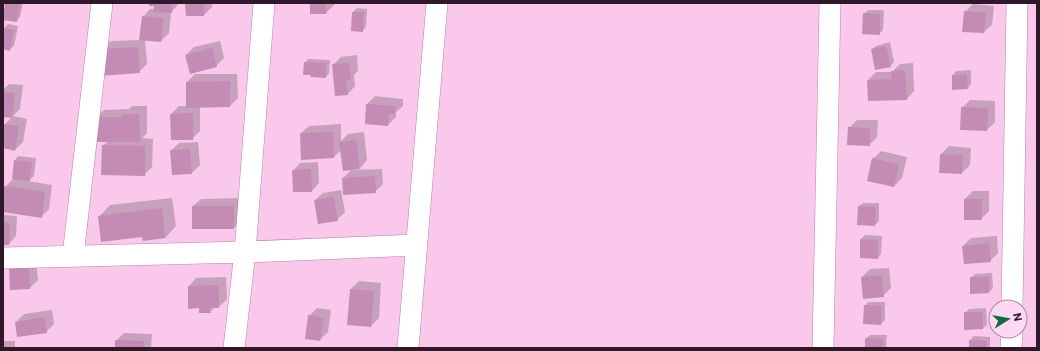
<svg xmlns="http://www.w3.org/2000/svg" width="1040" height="351" viewBox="0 0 1040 351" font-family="Commissioner,sans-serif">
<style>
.shadow{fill:#0003}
.building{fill:#c48bb5}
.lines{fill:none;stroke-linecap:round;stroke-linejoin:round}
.minor-casing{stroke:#ba81ab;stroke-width:22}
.minor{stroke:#fff;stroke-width:21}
</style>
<rect width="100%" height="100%" fill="#f9c8eb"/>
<path class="shadow" d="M6,3H23L20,17L16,21L3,19Z
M150,3H179L171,13L169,33L161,41L145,39L147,64L139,72L103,49L111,41L141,40L143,17L150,9H154L155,5Z
M186,3H212V7L204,15Z
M311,3H334V5L326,13Z
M973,4L994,6L992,25L984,32L963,31L965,12Z
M357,8L367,9L366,27L362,31L353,12Z
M868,10H884L883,30L879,34L864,14Z
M8,24L18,26L14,46L10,49L3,48L4,28Z
M220,41L224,58L216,66L186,55L194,47Z
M890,42L894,62L890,66L872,49L876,46Z
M357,55L358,71L354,75L355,86L348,94L333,65L341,57Z
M308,59L330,60L329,73L326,77L312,74L305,63Z
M913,63L914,91L907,99L868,80L876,72H892L900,64Z
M971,70V84L968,88L953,75L956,71Z
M195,74H237L238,98L230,106H200V131L192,139L171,114L179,106H187V82Z
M9,84L23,85L20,109L13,116L27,119L23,142L15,150L3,147L5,124L12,117L3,116V90Z
M375,96L403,99V106L396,112V117L388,125L367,104Z
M970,100L995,101V122L987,130L962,108Z
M132,106H147V133L142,138L153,139L152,167L144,175L103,146L108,141L96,117L104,110L129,109Z
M857,120H878L877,137L869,145L849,128Z
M341,124V141L348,134L364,132L367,160L360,168L341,150L334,157L301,133L309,126Z
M198,142L200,165L192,173L171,151L179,143Z
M949,146L971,148L970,165L962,173L940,172L941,154Z
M881,151L907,157L902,178L894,186L873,159Z
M18,156L36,158L34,176L28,181L52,185L49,209L41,217L3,211L5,187L14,178L15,160Z
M318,162L319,183L312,191L293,171L300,163Z
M352,169V170L382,169L383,184L375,192L343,178Z
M341,190L345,212L337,220L315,200L323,193Z
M973,191H989V211L981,219L965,199Z
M172,198L176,226L165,238L143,236L99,217L110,205Z
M241,198L242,220L234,228L193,206L201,199Z
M863,203H879V221L875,225L859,206Z
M3,215L17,216L16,236L9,244H3Z
M865,235L882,236L881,254L878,258L861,239Z
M997,236L998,253L990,261L963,246L971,238Z
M36,259L38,280L30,288L10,268Z
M889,268L891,288L883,296L862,277L870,269Z
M992,273L993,288L989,292L971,278L975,274Z
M226,277L227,299L219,307H215L210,312L200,307L189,286L196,278Z
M359,281L381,283L379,318L371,326L351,289Z
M868,302H885V320L881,324L865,306Z
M317,308L331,310L328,332L320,340L309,316Z
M986,308L987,325L983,328L965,313L969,309Z
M52,310L54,324L46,332L16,322L24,314Z
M124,333L152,334L151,348H116V341Z
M870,335H887L886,348H866V339Z
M974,336L990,337V348H970V340Z
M3,341H15V348H3Z"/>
<path class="building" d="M5,3H20L17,22L3,20Z
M149,3H172V13L153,12L154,6H149Z
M185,3H204V16H186Z
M310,3H326V14H310Z
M964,11L986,13L984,33L962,32Z
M352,12H364L363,32L351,31Z
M863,13L880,14V35L862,34Z
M142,16L163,18L161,42L139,40Z
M3,28L14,30L10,51L3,49Z
M886,46L891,67L875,70L871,49Z
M138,47L140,73L100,76L102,49Z
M212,48L217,67L190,74L185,55Z
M304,62L326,63V78L310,77L311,75H303Z
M349,63L351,80H346L348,95L335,96L332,64Z
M905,70L907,100L868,101L867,80L892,79L891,71Z
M967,74L968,89L952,90V75Z
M230,81V107L186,108V82Z
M3,92L15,93L12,118L3,117Z
M366,104L396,106L395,114H389L388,126L365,124Z
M961,107L988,108L987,131L960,130Z
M193,113V140H171L170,114Z
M123,114H139L140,142H95V117H123Z
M4,124L19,126L15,151L3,148Z
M848,127L870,128V146L847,145Z
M333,132L334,158L301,160L300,133Z
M356,140L360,169L343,171L339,142Z
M102,145L145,146V176L101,175Z
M190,149L192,174L172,175L170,150Z
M940,154L963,155L962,174L939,173Z
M872,158L899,164L894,187L867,181Z
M14,160L32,162L30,181L12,179Z
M311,169L312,192H293L292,170Z
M375,176L376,193L343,195L342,178Z
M4,186L45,192L42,218L3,212Z
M334,197L338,221L318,224L314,200Z
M964,199H982V220H964Z
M192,206H234V229H192Z
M858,206L876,207L875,226L857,225Z
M162,208L165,238L143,241L142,237L101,242L98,216Z
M3,223H10L9,245H3Z
M860,239L878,240V259L860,258Z
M989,243L991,262L964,264L962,246Z
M29,267L30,289L10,290L9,268Z
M882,275L884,297L863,299L861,277Z
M970,277H989V293L970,294Z
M219,285V308H210L211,313H199V308L188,309V286Z
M350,289L374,291L371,327L347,325Z
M864,305L882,306L881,325L863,324Z
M964,312H983V329L964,330Z
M308,315L324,318L320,341L305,339Z
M44,317L47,333L17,337L15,322Z
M865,338L883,339V348H865Z
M115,340L144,341V348H115Z
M969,340L987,341V348H969Z"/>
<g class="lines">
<g class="minor-casing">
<path id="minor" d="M264,3L245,252L417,245
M73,256L102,3
M3,258L245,252L234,348
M1012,307L1017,3
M408,348L437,3
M823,348L830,3
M1011,348L1012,331"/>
</g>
<use href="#minor" class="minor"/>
</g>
<rect width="1040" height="351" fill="none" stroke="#2e1829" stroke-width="8"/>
<g transform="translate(1008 319) rotate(79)"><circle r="19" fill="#ffd9f4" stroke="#ab8ca3"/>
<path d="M0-3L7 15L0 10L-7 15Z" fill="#0d6c41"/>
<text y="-6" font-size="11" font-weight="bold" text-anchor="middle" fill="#2e1829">N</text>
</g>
</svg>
